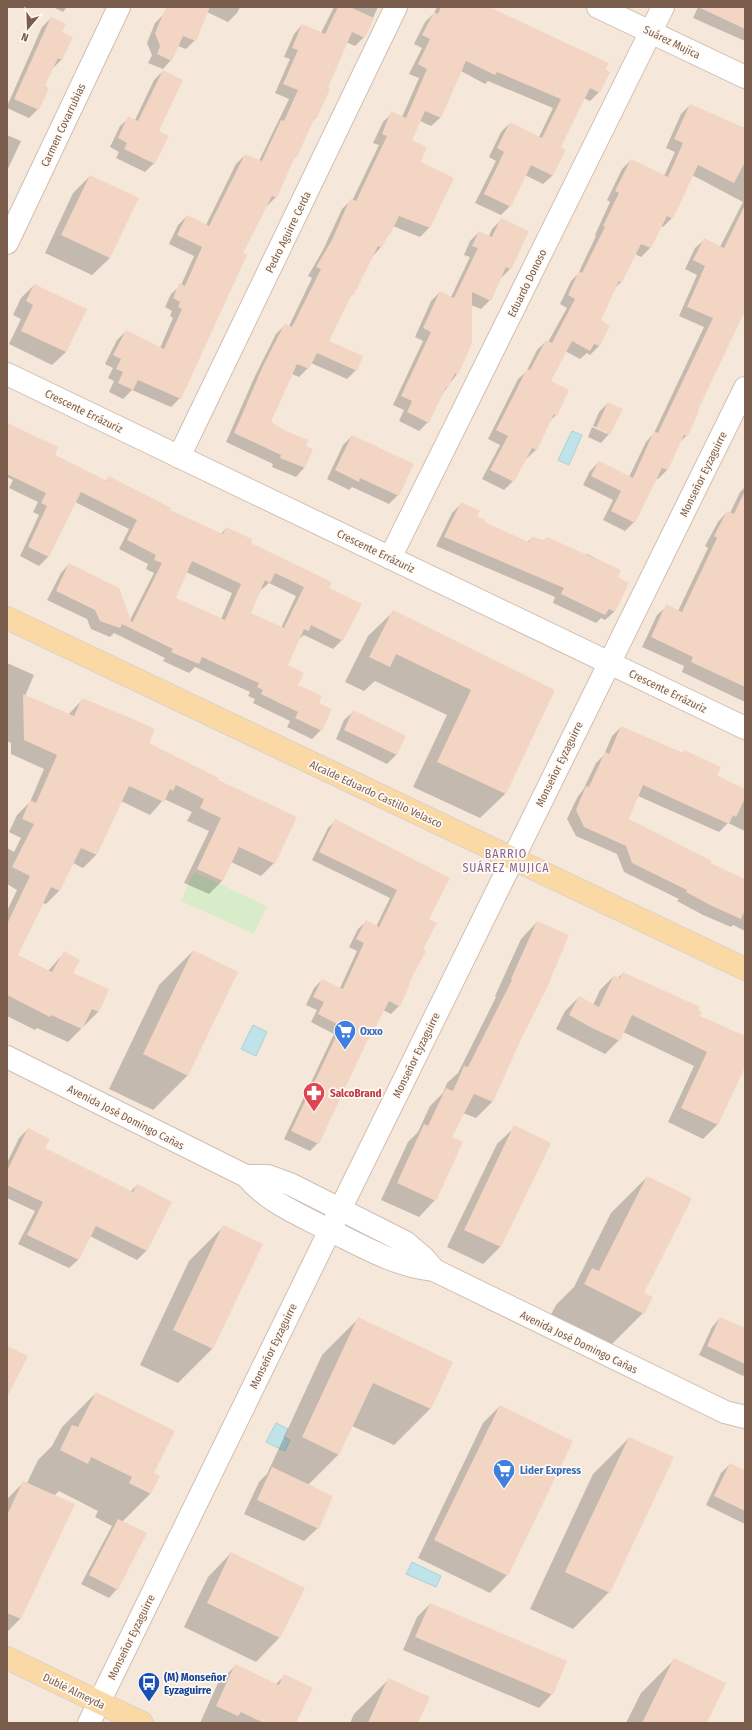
<svg xmlns="http://www.w3.org/2000/svg" width="752" height="1730" viewBox="0 0 752 1730" font-family="'Fira Sans Condensed',sans-serif">
<style>
.residential{fill:#f5e8da}
.green{fill:#d8ecc9}
.water{fill:#bfe3e8;stroke:#a5d3da}
.shadow{fill:#0003;fill-rule:evenodd}
.building{fill:#f3d5c3;fill-rule:evenodd}
.lines{fill:none;stroke-linecap:round;stroke-linejoin:round}
.minor-casing{stroke:#d1beb0;stroke-width:24}
.major-casing{stroke:#dad1cd;stroke-width:24}
.minor{stroke:#fff;stroke-width:22}
.major{stroke:#fbd9a5;stroke-width:22}
.labels{text-anchor:middle;stroke-width:3.5;stroke-linejoin:round;paint-order:stroke}
.street-label{font-size:11px;fill:#7a5c4d;stroke:#fffaf3}
.shop-label{font-size:11px;font-weight:bold;fill:#366cbe;stroke:#fffaf3;text-anchor:start}
.health-label{font-size:11px;font-weight:bold;fill:#be3a42;stroke:#fffaf3;text-anchor:start}
.transit-label{font-size:11px;font-weight:bold;fill:#164399;stroke:#fffaf3;text-anchor:start}
.neighbourhood-label{font-size:12px;letter-spacing:1px;fill:#846695;stroke:#fffaf3}
</style>
<rect width="100%" height="100%" fill="#fdf6ec"/>
<path class="residential" d="M7,7H745V1723H7Z"/>
<path class="green" d="M194,872L267,906L254,934L181,901Z"/>
<path class="water" d="M572,431L582,435L569,465L558,460Z
M253,1025L267,1032L256,1056L241,1049Z
M276,1423L288,1429L284,1437L290,1440L285,1451L266,1442Z
M412,1562L441,1576L436,1587L406,1574Z"/>
<path class="shadow" d="M53,7H67L63,12Z
M185,7H240L237,13L228,22L207,12L195,40L186,49L178,46L171,60L163,69L148,63L152,55L147,43L155,23L164,14Z
M334,7H378L364,37L355,46L346,42L316,117L312,122L296,156L292,160L276,197L267,206H266L242,254L180,398L171,407L132,390L123,399L109,392L114,381L108,378L113,368L105,364L117,340L126,331L160,348L173,318L170,316L172,311L165,307L171,294L181,285L194,256L169,244L178,225L187,216L206,225L236,164L245,155L259,161L289,99L275,93L290,59L284,57L294,34L302,25L321,33Z
M437,7H486L609,72L599,92L590,101L584,98L559,148L552,176L543,184L525,175L510,206L501,215L475,203L496,161L489,157L501,132L510,123L539,137L553,108L488,81L485,84L461,71L440,118L431,126L420,121L411,141L420,163L452,178L429,228L420,237L393,226L381,247L373,256L353,294L347,300L327,341L356,370L347,379L311,363L308,368L299,377L292,374L270,422L312,450L304,468L296,477L272,467L273,464L226,442L255,376L276,334L285,325L289,326L312,278L308,276L323,250L342,209L351,200L352,201L379,145L373,143L383,122L392,113L402,117L419,78L409,74L422,48L414,44L425,22L434,13Z
M698,7H745V41L693,18Z
M51,18L61,33L62,59L53,68L43,86L38,109L29,118L7,108V106L42,27Z
M163,71L154,163L145,172L116,158L119,152L110,147L120,126L129,118L135,120L154,80Z
M690,105L742,128L745,127V308L696,411L687,435L680,442L667,470L658,479L656,478L634,522L625,531L603,520L613,500L583,485L590,471L599,462L629,477L646,442L654,433L704,327L679,316L697,275L685,269L695,248L704,240L720,247L743,202L692,175L672,218L663,227L661,226L650,248L641,257L635,254L621,282L614,289L599,321L609,326L599,346L590,355L587,353L580,359L565,351L550,381L556,415L550,421L536,450L527,458H526L513,481L504,490L482,479L500,445L488,439L518,379L526,372L537,350L546,341L548,342L567,308L560,304L571,281L578,274L596,236L595,235L610,202L607,200L622,169L631,160L664,176L675,152L666,148L681,114Z
M7,135L21,141L7,171Z
M90,176L110,258L92,275L45,253L73,193Z
M501,220L510,269L501,278L490,300L481,309L471,305L457,374L443,393L428,422L419,431L399,421L404,410L393,405L423,341L415,337L431,301L440,292L451,297L470,257L464,255L470,241L479,232L489,236L492,229Z
M34,285L86,309L66,352L52,365L9,344L21,319L13,315L21,298Z
M608,403L609,434L601,443L588,437L592,427L607,434V432L593,426L599,412Z
M7,423L57,448L54,455L105,481L109,478L169,511L221,534L226,528L249,543L328,588L360,604L342,640L333,649L304,635L299,639L287,666L297,686L318,704L321,730L312,739L287,727L290,721L253,703L255,699L248,696L250,692L195,667L189,673L163,661L165,658L114,633L110,637L91,629L87,619L47,600L61,573L69,564L130,620L154,573L146,569L148,564L119,549L129,529L75,502L48,557L39,566L20,556L39,515L33,512L38,502L9,488L13,480L7,477ZM186,572L232,593L221,619L175,598ZM269,583L296,596L281,628L249,614L260,591Z
M352,436L398,495L389,504L352,487L349,490L327,479L343,445Z
M745,487V702L682,672L684,666L642,647L657,615L667,606L678,611L708,548L705,546L718,522L727,512L730,513L740,492Z
M461,504L483,522L527,542L533,537L585,556L587,554L620,571L616,578L614,612L605,620L601,618L596,623L553,603L555,597L436,546L452,513Z
M393,612L554,690L505,794L480,818L413,787L447,715L375,681L364,691L345,682L368,636Z
M7,663L34,675L25,696L68,715L83,699L147,743L217,781L274,863L261,876L231,862L222,881L209,894L184,883L209,831L187,821L192,812L164,799L150,815L121,801L96,855L83,868L73,863L59,891L46,904L43,903L17,956L48,971L64,953L71,973L108,990L98,1012L68,1042L37,1028L35,1030L7,1016V911L17,890L7,884V848L14,852L21,838L9,832L17,815L30,802L44,769L11,754V743L7,741Z
M353,712L404,736L396,755L387,764L336,739L344,720Z
M621,727L745,790V831L728,823L719,832L638,796L627,820L709,864L745,880V931L733,925L731,927L703,915L677,901L679,899L624,872L617,854L576,836L567,819L578,796L583,790L596,763L604,755L612,736Z
M335,821L428,920L422,950L399,1006L391,1014L383,1010L365,1043L318,1143L310,1151L284,1139L334,1034L311,1022L317,1010L306,1005L314,988L322,980L340,988L357,951L349,947L358,929L366,922L376,927L390,898L312,860L328,828Z
M537,922L522,1034L492,1102L476,1118L463,1113L451,1138L435,1200L419,1217L381,1200L408,1142L418,1132L430,1106L443,1093L447,1083L458,1073L496,997L495,996L521,939Z
M193,951L187,1076L153,1110L109,1089L159,985Z
M623,973L697,1011L699,1016L745,1038V1064L717,1125L703,1139L668,1122L694,1066L623,1032L619,1040L605,1054L556,1029L565,1011L579,997L593,1005L600,990L614,976L618,978Z
M515,1127L550,1144L500,1247L483,1264L447,1247L497,1144Z
M28,1129L44,1148L130,1192L137,1185L170,1202L146,1251L137,1260L90,1236L78,1260L69,1268L18,1244L35,1211L7,1198V1163L19,1138Z
M647,1177L643,1313L607,1349L548,1320L556,1305L574,1287L611,1213Z
M223,1227L212,1349L178,1383L140,1365L189,1261Z
M720,1318L745,1329V1374L743,1376L699,1355L712,1327Z
M358,1319L452,1362L430,1409L394,1445L352,1426L339,1454L308,1485L318,1528L304,1541L244,1514L259,1482L267,1474L322,1355Z
M96,1393L152,1473L150,1494L122,1522L117,1589L109,1598L81,1584L112,1526L95,1517L98,1511L59,1491L54,1496L74,1505L20,1619L7,1632V1499L24,1482L27,1483L38,1460L52,1446L62,1427Z
M500,1406L507,1575L490,1593L418,1558L483,1423Z
M629,1438L609,1592L573,1629L530,1609L593,1474Z
M730,1464L745,1471V1524L706,1505L721,1473Z
M231,1553L303,1588L279,1638L256,1662L184,1627L208,1577Z
M430,1604L552,1694L539,1708L403,1650L417,1617Z
M675,1659L705,1723H626L641,1693Z
M235,1666L275,1685L285,1675L295,1723H200L218,1683Z
M388,1680L417,1723H350L354,1714Z"/>
<path class="building" d="M166,7H210L196,41L183,36L172,61L157,54L160,46L155,33Z
M338,7H350L374,18L365,38L352,32L328,88L330,89L317,118L315,117L297,157L295,156L277,198L272,196L243,253L247,255L181,399L138,380L133,390L118,383L123,372L116,369L121,359L113,355L126,330L164,349L182,309L178,307L180,302L173,298L179,283L185,286L202,247L177,235L187,215L209,226L245,154L262,161L281,120L284,121L298,90L283,84L298,50L292,48L302,24L325,34Z
M441,7H489L609,63L605,70L610,72L600,93L590,88L561,147L566,150L553,176L531,165L511,207L484,194L504,152L497,148L510,122L542,138L561,99L497,72L495,75L466,61L441,118L425,111L412,140L427,147L421,162L454,178L430,228L399,216L390,235L388,234L382,248L378,246L354,295L352,294L329,341L363,356L357,371L317,353L309,369L297,364L271,422L286,431L308,440L306,446L313,449L305,468L280,458L281,455L234,433L263,366L285,323L292,327L321,269L316,267L332,240L350,199L356,201L387,136L382,134L391,111L406,118L427,69L418,64L430,39L422,35L434,12L438,14Z
M698,7H745V29Z
M51,17L66,24L62,32L73,37L62,60L58,58L45,86L49,88L39,110L14,99Z
M163,70L183,80L159,131L169,136L155,164L124,149L127,143L118,138L128,116L138,121Z
M690,104L745,128V162L734,183L698,165L673,219L667,216L651,248L641,244L622,282L619,281L601,320L610,326L600,346L594,344L590,351L572,341L551,381L569,390L557,416L554,414L537,450L532,448L514,482L490,470L508,436L496,430L527,369L530,370L546,340L552,343L575,299L568,295L579,271L582,273L605,227L603,226L619,193L615,191L631,159L668,177L683,143L674,139Z
M90,175L139,198L110,258L61,235Z
M745,205V311L698,410L699,411L688,436L684,435L668,470L662,468L635,523L611,511L621,491L591,476L599,461L633,478L654,431L658,433L713,318L687,307L705,266L693,260L704,238L724,248Z
M501,218L529,231L511,270L506,267L491,301L472,292V343L458,375L455,373L448,388L446,387L429,423L407,412L412,401L401,396L431,332L423,328L440,291L454,298L478,248L472,246L479,231L492,237Z
M34,284L87,309L66,352L21,331L33,305L26,301Z
M608,402L623,409L610,435L596,428Z
M7,423L58,447L55,455L107,481L109,476L171,508L170,510L223,534L226,527L252,539L251,543L332,582L329,588L362,604L343,641L311,625L309,631L304,629L288,665L304,673L298,685L322,696L319,703L332,709L322,731L295,718L298,712L261,694L263,690L257,687L259,683L202,657L199,664L171,652L173,649L122,624L120,628L100,621L95,610L56,591L69,563L119,588L132,623L162,563L154,560L156,555L127,540L137,520L81,492L49,557L28,547L47,506L41,503L46,493L7,474ZM192,561L241,584L225,620L176,598ZM275,573L304,587L284,628L251,613L265,580L270,583Z
M352,435L414,464L399,496L360,478L359,482L335,470Z
M745,491V687L691,662L693,657L651,637L666,604L682,612L717,538L714,536L727,511L734,514Z
M461,502L480,511L477,516L485,520L484,522L529,542L532,536L543,541L547,537L621,570L618,577L629,583L615,612L609,609L605,615L561,594L564,588L444,537Z
M393,610L555,690L506,794L437,762L471,690L396,654L390,667L369,657Z
M23,694L74,716L82,698L133,719L155,729L149,743L219,778L218,780L297,817L275,864L239,847L223,881L197,869L221,818L200,808L204,799L176,785L173,791L170,789L164,802L129,786L97,855L81,848L60,891L51,887L18,955L52,972L64,951L80,960L73,973L109,989L99,1012L92,1009L82,1029L51,1015L50,1017L7,995V924L30,876L12,867L34,824L22,819L30,800L36,803L57,755L24,740Z
M353,710L406,736L397,755L344,730Z
M621,726L683,753L684,750L721,767L717,776L745,789V798L736,817L733,815L729,824L643,785L629,819L712,861L710,863L745,879V910L741,919L712,906L686,892L687,890L632,863L626,846L584,827L576,810L586,786L589,787L605,752L609,754Z
M335,819L450,878L429,919L437,923L423,949L426,951L409,983L410,984L400,1007L389,1001L369,1040L368,1039L319,1144L291,1131L341,1026L318,1014L324,1002L313,997L322,979L343,989L364,943L356,939L366,920L379,927L397,890L319,852Z
M537,921L569,935L546,990L523,1035L493,1102L474,1094L452,1137L463,1142L436,1201L397,1183L424,1124L428,1126L446,1088L453,1091L464,1066L468,1067L512,980L511,979Z
M193,950L238,972L188,1076L143,1054Z
M623,972L700,1007L698,1010L702,1012L700,1016L745,1036V1067L718,1125L681,1108L707,1052L632,1015L620,1041L590,1027L569,1015L579,996L599,1007L614,975L620,978Z
M514,1125L551,1143L501,1247L464,1230Z
M28,1128L50,1139L45,1148L133,1192L137,1184L172,1202L147,1251L96,1226L79,1260L27,1235L43,1202L7,1185V1171Z
M647,1176L692,1198L644,1293L653,1297L644,1314L584,1284L592,1268L599,1271Z
M223,1225L263,1244L213,1349L173,1330Z
M358,1317L453,1362L431,1409L373,1383L339,1455L302,1437Z
M720,1317L745,1328V1364L707,1346Z
M7,1346L28,1356L7,1397Z
M96,1392L175,1431L154,1473L160,1476L151,1494L129,1483L132,1477L91,1457L88,1464L60,1450L72,1425L78,1427Z
M500,1405L573,1441L508,1576L434,1540Z
M629,1437L674,1457L610,1593L565,1572Z
M730,1463L745,1470V1511L714,1496Z
M272,1467L333,1496L319,1529L257,1500Z
M23,1481L75,1504L21,1619L7,1613V1515Z
M118,1519L147,1533L118,1590L89,1575Z
M231,1552L305,1588L280,1638L207,1603Z
M430,1603L567,1661L553,1695L415,1637Z
M674,1658L726,1683L707,1723H642Z
M235,1664L279,1685L284,1674L313,1688L296,1723H264L241,1712L238,1716L216,1706Z
M388,1678L430,1697L418,1723H368Z"/>
<g class="lines">
<g class="minor-casing">
<path id="minor" d="M598,7L745,77
M7,243L119,7
M7,374L745,728
M179,457L396,7
M390,558L663,7
M7,1057L246,1176C268,1202 298,1214 327,1229C362,1246 395,1266 434,1270L725,1412L745,1417
M246,1176H268L290,1184L405,1242L425,1259L434,1270
M89,1723L330,1230L745,388"/>
</g>
<g class="major-casing">
<path id="major" d="M7,618L745,969
M7,1658L142,1723"/>
</g>
<use href="#minor" class="minor"/>
<use href="#major" class="major"/>
</g>
<defs>
<g id="supermarket-pin" transform="scale(1.15)"><path d="M0 17L-7.5 6A9.5 9.5 0 1 1 7.5 6Z" fill="#3f7fe0" stroke="#fffaf3"/><path d="M-6-5.5h2.5l.6 2H6L4.5 2H-2.5L-4.4-4H-6ZM-1.5 3.2a1.3 1.3 0 1 0 .1 0ZM3 3.2a1.3 1.3 0 1 0 .1 0Z" fill="#fff"/></g>
<g id="pharmacy-pin" transform="scale(1.15)"><path d="M0 17L-7.5 6A9.5 9.5 0 1 1 7.5 6Z" fill="#e0444e" stroke="#fffaf3"/><path d="M-2-6h4v4h4v4h-4v4h-4v-4h-4v-4h4Z" fill="#fff"/></g>
<g id="bus-pin" transform="scale(1.15)"><path d="M0 17L-7.5 6A9.5 9.5 0 1 1 7.5 6Z" fill="#1a4fb4" stroke="#fffaf3"/><path d="M-5-6H5V4H4V6H2V4H-2V6H-4V4H-5ZM-3.5-4V0h7V-4ZM-3.5 1.2v1.5H-2V1.2ZM2 1.2v1.5H3.5V1.2Z" fill="#fff"/></g>
</defs>
<g fill-rule="evenodd">
<use href="#supermarket-pin" x="345" y="1031"/>
<use href="#pharmacy-pin" x="314" y="1093"/>
<use href="#supermarket-pin" x="504" y="1470"/>
<use href="#bus-pin" x="149" y="1683"/>
</g>
<g class="labels">
<g class="street-label">
<text transform="translate(672 42) rotate(26)" y="4">Suárez Mujica</text>
<text transform="translate(63 125) rotate(-65)" y="4">Carmen Covarrubias</text>
<text transform="translate(288 232) rotate(-64)" y="4">Pedro Aguirre Cerda</text>
<text transform="translate(527 283) rotate(-64)" y="4">Eduardo Donoso</text>
<text transform="translate(84 411) rotate(26)" y="4">Crescente Errázuriz</text>
<text transform="translate(703 474) rotate(-64)" y="4">Monseñor Eyzaguirre</text>
<text transform="translate(376 551) rotate(26)" y="4">Crescente Errázuriz</text>
<text transform="translate(668 691) rotate(26)" y="4">Crescente Errázuriz</text>
<text transform="translate(559 764) rotate(-64)" y="4">Monseñor Eyzaguirre</text>
<text transform="translate(376 794) rotate(25)" y="4">Alcalde Eduardo Castillo Velasco</text>
<text transform="translate(416 1055) rotate(-64)" y="4">Monseñor Eyzaguirre</text>
<text transform="translate(126 1117) rotate(27)" y="4">Avenida José Domingo Cañas</text>
<text transform="translate(579 1342) rotate(26)" y="4">Avenida José Domingo Cañas</text>
<text transform="translate(273 1346) rotate(-64)" y="4">Monseñor Eyzaguirre</text>
<text transform="translate(131 1637) rotate(-64)" y="4">Monseñor Eyzaguirre</text>
<text transform="translate(74 1691) rotate(26)" y="4">Dublé Almeyda</text>
</g>
<g class="shop-label">
<text x="360" y="1035">Oxxo</text>
<text x="520" y="1474">Lider Express</text>
</g>
<g class="health-label">
<text x="330" y="1097">SalcoBrand</text>
</g>
<g class="transit-label">
<text x="164" y="1681">(M) Monseñor<tspan x="164" dy="13">Eyzaguirre</tspan></text>
</g>
<g class="neighbourhood-label">
<text x="506" y="858">BARRIO<tspan x="506" dy="14">SUÁREZ MUJICA</tspan></text>
</g>
</g>
<rect width="752" height="1730" fill="none" stroke="#7a5c4d" stroke-width="16"/>
<g transform="translate(28 28) rotate(199)" stroke="#fffaf3" stroke-width="3" paint-order="stroke">
<path d="M0-3L7 15L0 10L-7 15Z" fill="#7a5c4d"/>
<text y="-6" font-size="11" font-weight="bold" text-anchor="middle" fill="#7a5c4d">N</text>
</g>
</svg>
